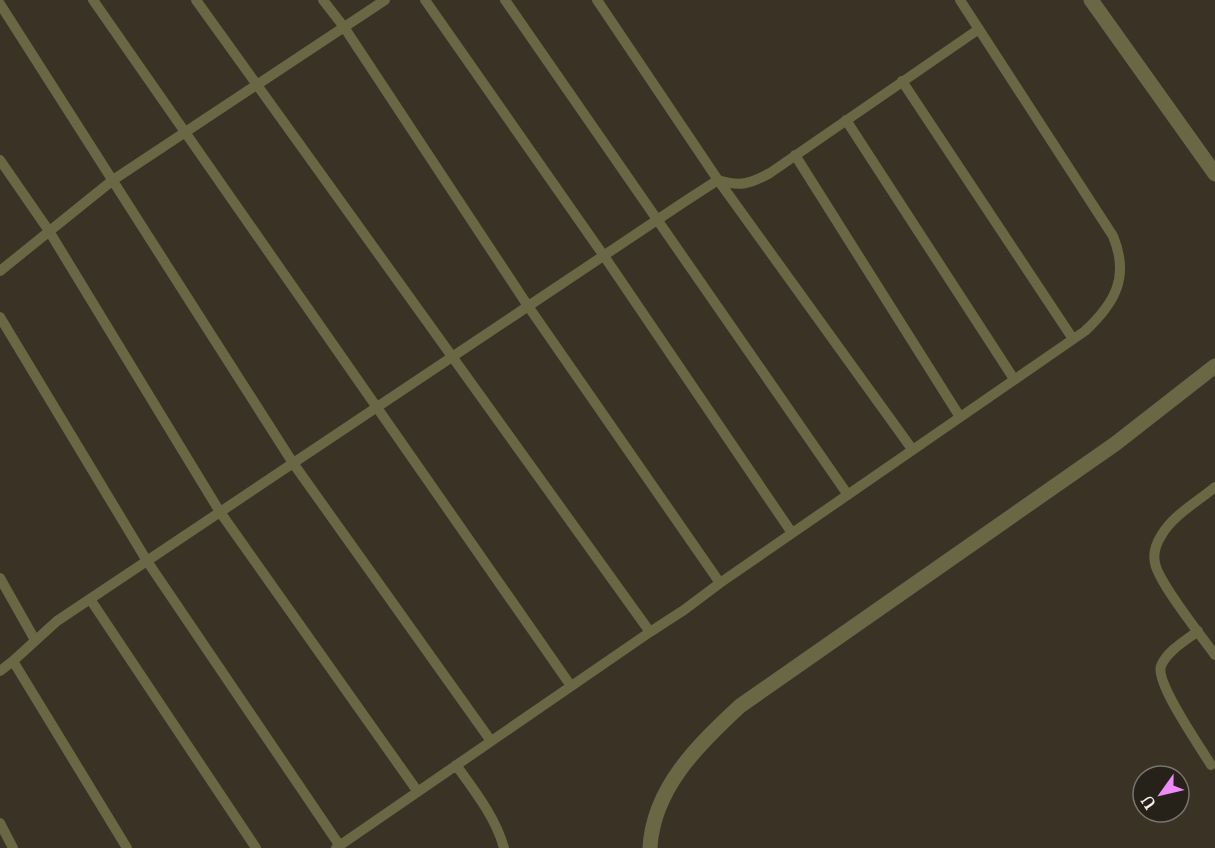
<svg xmlns="http://www.w3.org/2000/svg" width="1215" height="848" viewBox="0 0 1215 848" font-family="Merriweather,serif">
<style>
.built{fill:#3a3224;fill-rule:evenodd}
.lines{fill:none;stroke-linecap:round;stroke-linejoin:round}
.lane{stroke:#696744;stroke-width:10}
.street{stroke:#696744;stroke-width:15}
</style>
<rect width="100%" height="100%" fill="#302c24"/>
<path class="built" d="M0,0H1215V848H0ZM1143,776H1179V812H1143Z"/>
<g class="lines">
<path class="lane" d="M93,0L571,686
M196,0L650,632
M323,0L344,27L528,306L720,583
M425,0L604,256L792,533
M505,0L848,495
M597,0L718,180L912,449
M0,4L293,463L491,741
M902,81L1073,339
M846,120L1014,379
M795,155L960,417
M0,160L49,231L220,512L418,792
M0,271L113,180L385,0
M0,317L147,561L340,846
M1215,487C1197,502 1172,516 1161,536C1156,544 1153,554 1155,563C1158,582 1202,637 1215,655
M0,578L35,640
M90,599L256,848
M1198,631C1185,641 1167,651 1161,666C1155,683 1201,748 1211,765
M0,671L13,661
M456,765C474,790 496,818 504,848
M0,823L13,848
M127,848L13,661L57,621L687,200L718,180C740,187 750,184 770,173L979,29
M336,848L650,632L684,610L720,583L1085,331C1115,303 1130,277 1113,236L960,0"/>
<path class="street" d="M1091,0L1215,174
M650,848C653,788 699,744 740,706L1115,444L1215,366"/>
</g>
<g transform="translate(1161 794) rotate(236)"><circle r="28" fill="#26221a" stroke="#78756e" stroke-width="1.5"/>
<path d="M0-4.5L10 22L0 15L-10 22Z" fill="#ee8bf8"/>
<text y="-9" font-size="16" font-weight="bold" text-anchor="middle" fill="#f4f1ec">U</text>
</g>
</svg>
